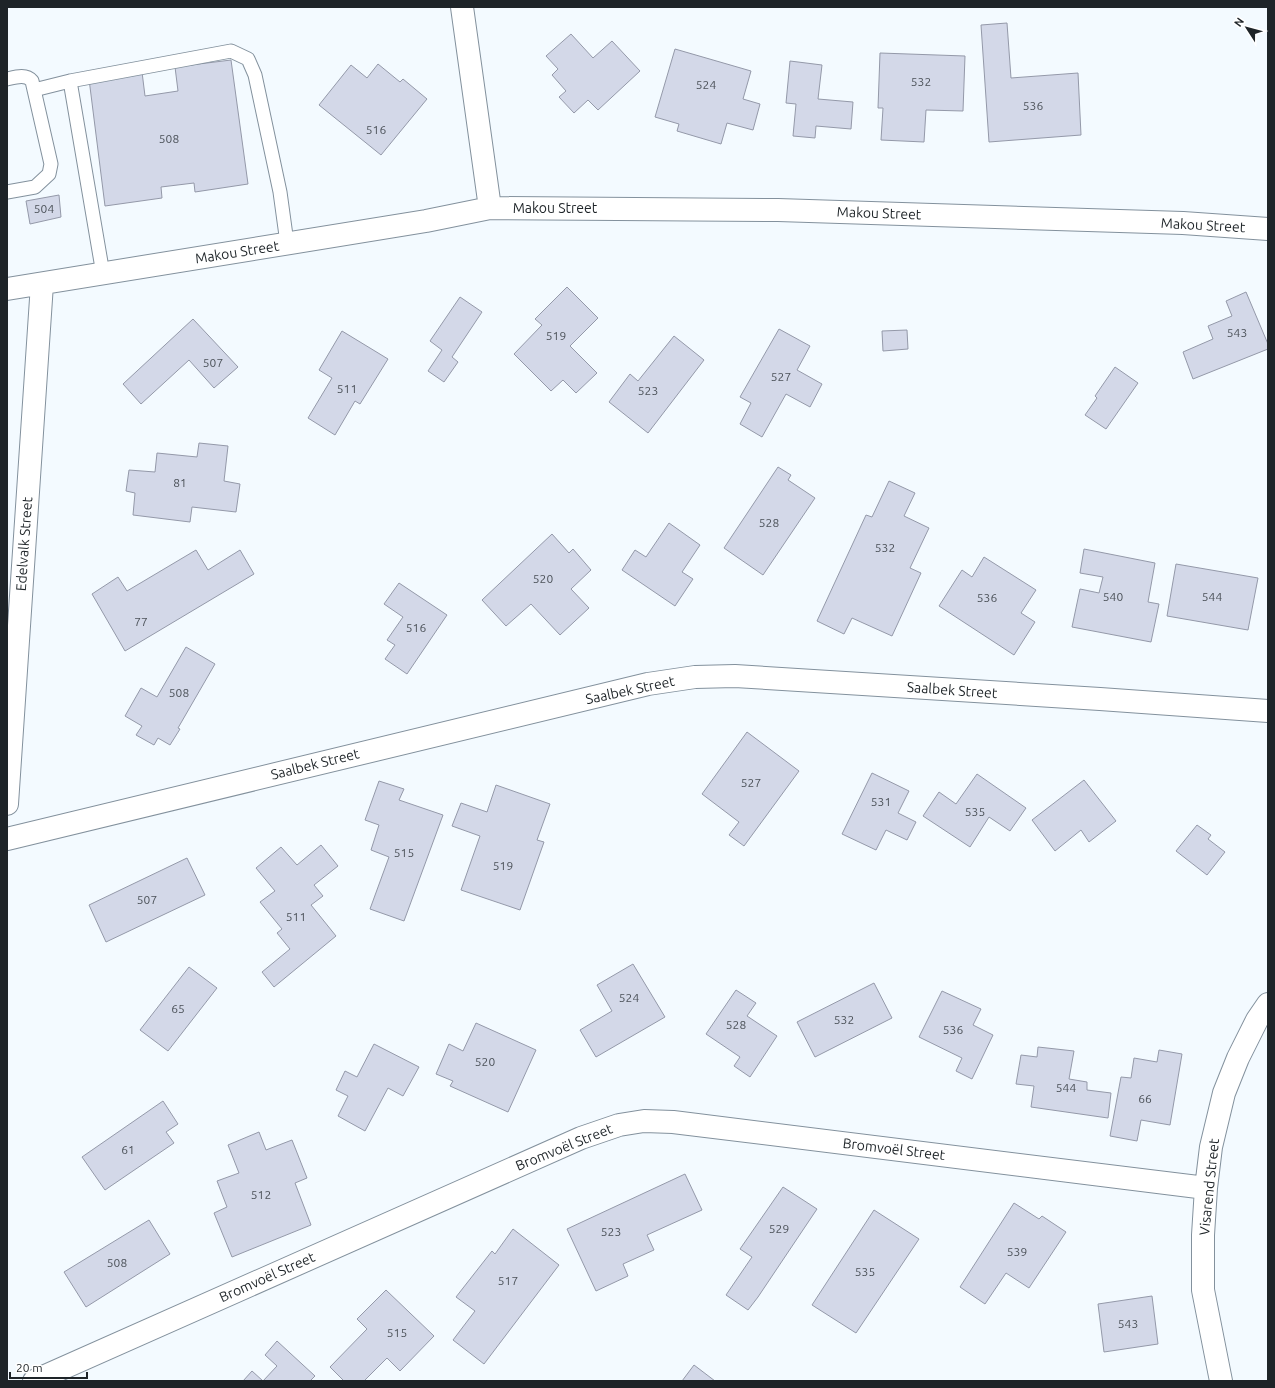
<svg xmlns="http://www.w3.org/2000/svg" width="1275" height="1388" viewBox="0 0 1275 1388" font-family="Ubuntu,sans-serif">
<style>
.building{fill:#d3d8e8;stroke:#9499a9}
.lines{fill:none;stroke-linecap:round;stroke-linejoin:round}
.service-casing{stroke:#83919d;stroke-width:15}
.minor-casing{stroke:#83919d;stroke-width:24}
.service{stroke:#fff;stroke-width:13}
.minor{stroke:#fff;stroke-width:22}
.labels{text-anchor:middle;stroke-width:3;stroke-linejoin:round;paint-order:stroke}
.number-label{font-size:12px;fill:#4b5158}
.street-label{font-size:14px;fill:#1e2428;stroke:#fff}
</style>
<rect width="100%" height="100%" fill="#f3faff"/>
<path class="building" d="M1007,23L1011,78L1078,73L1081,135L989,142L981,25Z
M571,34L593,58L612,41L640,71L598,110L588,100L574,113L559,97L566,91L552,75L558,69L546,56Z
M675,49L751,71L743,99L760,104L753,130L727,123L721,144L677,131L679,124L655,117Z
M880,53L965,56L963,111L926,110L924,142L881,140L883,108H878Z
M231,60L248,184L195,192L194,183L161,187L162,198L105,206L89,79L142,72L145,96L178,91L175,67Z
M790,61L822,65L818,99L853,102L851,129L816,126L815,138L793,136L796,104L786,103Z
M378,64L400,82L403,79L427,99L381,155L319,105L351,65L367,78Z
M59,195L61,217L30,224L26,201Z
M567,287L598,318L570,346L597,373L576,393L563,380L551,391L514,354L542,325L535,319Z
M1246,292L1268,344V349L1193,379L1183,352L1213,339L1208,326L1232,316L1226,301Z
M460,297L482,312L452,357L458,362L444,382L428,371L442,350L430,341Z
M193,319L238,367L214,388L189,360L141,404L123,384Z
M779,329L810,346L797,370L822,384L810,407L786,394L762,437L740,424L751,403L740,397Z
M907,330L908,349L883,351L882,331Z
M342,331L388,359L360,404L355,401L335,435L308,418L332,378L319,370Z
M674,336L704,360L648,433L609,402L630,374L638,381Z
M1115,367L1138,383L1106,429L1085,415L1097,398L1095,396Z
M199,443L228,446L224,481L240,484L236,512L192,507L190,522L133,515L135,493L126,491L129,470L155,472L157,453L197,457Z
M778,467L791,475L788,480L815,498L763,575L724,548Z
M889,481L915,493L904,516L929,528L910,568L921,573L892,636L852,618L844,634L817,621L866,515L872,517Z
M669,523L700,545L682,572L693,579L675,606L622,570L635,550L646,557Z
M552,534L569,553L573,549L591,570L571,589L589,608L560,635L531,604L506,626L482,600Z
M1084,549L1155,563L1148,602L1159,604L1151,642L1072,627L1080,589L1099,593L1103,577L1080,573Z
M196,550L208,570L240,550L254,574L125,651L92,594L118,577L127,591Z
M984,557L1036,590L1021,613L1035,622L1014,655L939,606L962,570L972,577Z
M1176,564L1258,578L1248,630L1167,616Z
M399,583L447,615L407,674L385,659L395,645L387,640L403,617L384,604Z
M186,647L215,664L178,728L180,729L170,745L158,738L154,745L136,735L142,726L125,716L141,688L157,697Z
M747,732L799,771L744,846L729,835L739,822L702,794Z
M872,773L909,791L898,813L916,822L907,840L886,830L876,850L842,834Z
M977,774L1026,808L1010,831L989,817L970,847L923,816L939,792L956,804Z
M1084,780L1116,821L1089,842L1081,830L1055,851L1032,820Z
M379,781L404,789L399,800L443,815L404,921L370,909L389,857L371,850L379,825L365,820Z
M496,785L550,804L537,840L544,842L520,910L461,890L480,836L452,826L461,803L487,812Z
M1197,825L1211,835L1208,839L1225,852L1207,875L1176,851Z
M321,845L338,866L314,885L323,896L311,905L336,936L274,987L262,972L290,949L277,933L282,929L260,902L275,891L256,868L281,847L297,865Z
M187,858L205,895L106,942L89,905Z
M633,964L665,1017L596,1057L580,1030L612,1011L597,985Z
M189,967L217,988L168,1051L140,1030Z
M874,983L892,1018L815,1057L797,1022Z
M736,990L756,1003L747,1016L777,1036L750,1077L734,1066L740,1057L706,1034Z
M942,991L981,1009L973,1025L993,1035L972,1079L956,1071L962,1058L919,1037Z
M476,1023L536,1050L508,1112L450,1086L453,1081L436,1074L449,1044L463,1051Z
M374,1044L419,1067L403,1096L388,1088L365,1131L338,1116L348,1096L336,1090L345,1071L357,1077Z
M1038,1047L1074,1051L1069,1079L1087,1082V1090L1111,1093L1108,1118L1031,1107L1034,1086L1016,1084L1021,1055L1037,1057Z
M1159,1050L1182,1054L1170,1125L1141,1120L1137,1141L1110,1136L1121,1077L1131,1078L1134,1058L1157,1062Z
M163,1101L178,1124L166,1132L174,1143L105,1190L82,1157Z
M259,1132L266,1150L292,1140L307,1178L295,1183L311,1225L232,1257L214,1213L227,1207L217,1181L239,1173L228,1145Z
M685,1174L702,1210L647,1235L654,1250L623,1264L628,1276L596,1291L567,1229Z
M783,1187L817,1209L758,1297L748,1310L726,1295L752,1257L740,1249Z
M1014,1203L1039,1219L1042,1216L1066,1232L1029,1288L1006,1273L985,1304L960,1287Z
M874,1210L919,1239L856,1333L812,1305Z
M149,1220L170,1254L86,1307L64,1272Z
M513,1229L559,1265L484,1364L453,1340L475,1311L456,1297L492,1251L495,1254Z
M386,1290L434,1336L400,1371L387,1358L364,1381H344L330,1367L367,1329L357,1319Z
M1152,1296L1158,1344L1104,1352L1098,1304Z
M277,1341L315,1376L310,1381H243L252,1371L263,1381L277,1366L265,1355Z
M694,1365L715,1381H682Z"/>
<g class="lines">
<g class="service-casing">
<path id="service" d="M7,79C16,77 26,74 32,81L51,164L49,174L35,187L7,192
M70,81L103,274
M34,90L70,81L231,51L248,59L255,75L280,192L287,243"/>
</g>
<g class="minor-casing">
<path id="minor" d="M462,7L490,208
M7,289L426,221L490,208L778,210L1183,223L1268,229
M7,804L42,284
M7,839L648,684L695,677L735,676L1100,699L1268,711
M34,1381L581,1138L619,1125L644,1121L673,1122L1206,1188
M1221,1381L1203,1290V1235L1206,1188L1211,1147L1224,1093L1238,1058L1257,1020L1268,1004"/>
</g>
<use href="#service" class="service"/>
<use href="#minor" class="minor"/>
</g>
<g class="labels">
<g class="number-label">
<text x="921" y="86">532</text>
<text x="706" y="89">524</text>
<text x="1033" y="110">536</text>
<text x="376" y="134">516</text>
<text x="169" y="143">508</text>
<text x="44" y="213">504</text>
<text x="1237" y="337">543</text>
<text x="556" y="340">519</text>
<text x="213" y="367">507</text>
<text x="781" y="381">527</text>
<text x="347" y="393">511</text>
<text x="648" y="395">523</text>
<text x="180" y="487">81</text>
<text x="769" y="527">528</text>
<text x="885" y="552">532</text>
<text x="543" y="583">520</text>
<text x="1113" y="601">540</text>
<text x="1212" y="601">544</text>
<text x="987" y="602">536</text>
<text x="141" y="626">77</text>
<text x="416" y="632">516</text>
<text x="179" y="697">508</text>
<text x="751" y="787">527</text>
<text x="881" y="806">531</text>
<text x="975" y="816">535</text>
<text x="404" y="857">515</text>
<text x="503" y="870">519</text>
<text x="147" y="904">507</text>
<text x="296" y="921">511</text>
<text x="629" y="1002">524</text>
<text x="178" y="1013">65</text>
<text x="844" y="1024">532</text>
<text x="736" y="1029">528</text>
<text x="953" y="1034">536</text>
<text x="485" y="1066">520</text>
<text x="1066" y="1092">544</text>
<text x="1145" y="1103">66</text>
<text x="128" y="1154">61</text>
<text x="261" y="1199">512</text>
<text x="779" y="1233">529</text>
<text x="611" y="1236">523</text>
<text x="1017" y="1256">539</text>
<text x="117" y="1267">508</text>
<text x="865" y="1276">535</text>
<text x="508" y="1285">517</text>
<text x="1128" y="1328">543</text>
<text x="397" y="1337">515</text>
</g>
<g class="street-label">
<text x="555" y="213">Makou Street</text>
<text transform="translate(879 213) rotate(2)" y="5">Makou Street</text>
<text transform="translate(1203 225) rotate(3)" y="5">Makou Street</text>
<text transform="translate(237 252) rotate(-9)" y="5">Makou Street</text>
<text transform="translate(24 544) rotate(-86)" y="5">Edelvalk Street</text>
<text transform="translate(630 690) rotate(-12)" y="5">Saalbek Street</text>
<text transform="translate(952 690) rotate(4)" y="5">Saalbek Street</text>
<text transform="translate(315 764) rotate(-14)" y="5">Saalbek Street</text>
<text transform="translate(564 1147) rotate(-22)" y="5">Bromvoël Street</text>
<text transform="translate(894 1149) rotate(7)" y="5">Bromvoël Street</text>
<text transform="translate(1209 1187) rotate(-84)" y="5">Visarend Street</text>
<text transform="translate(267 1277) rotate(-24)" y="5">Bromvoël Street</text>
</g>
</g>
<rect width="1275" height="1388" fill="none" stroke="#1e2428" stroke-width="16"/>
<g transform="translate(1247 28) rotate(306)" stroke="#ffffff" stroke-width="3" paint-order="stroke">
<path d="M0-3L7 15L0 10L-7 15Z" fill="#1e2428"/>
<text y="-6" font-size="11" font-weight="bold" text-anchor="middle" fill="#1e2428">N</text>
</g>
<path d="M10 1372v6h77v-6" fill="none" stroke="#1e2428" stroke-width="2"/>
<text x="16" y="1372" font-size="12" fill="#1e2428" stroke="#ffffff" stroke-width="3" paint-order="stroke">20 m</text>
</svg>
